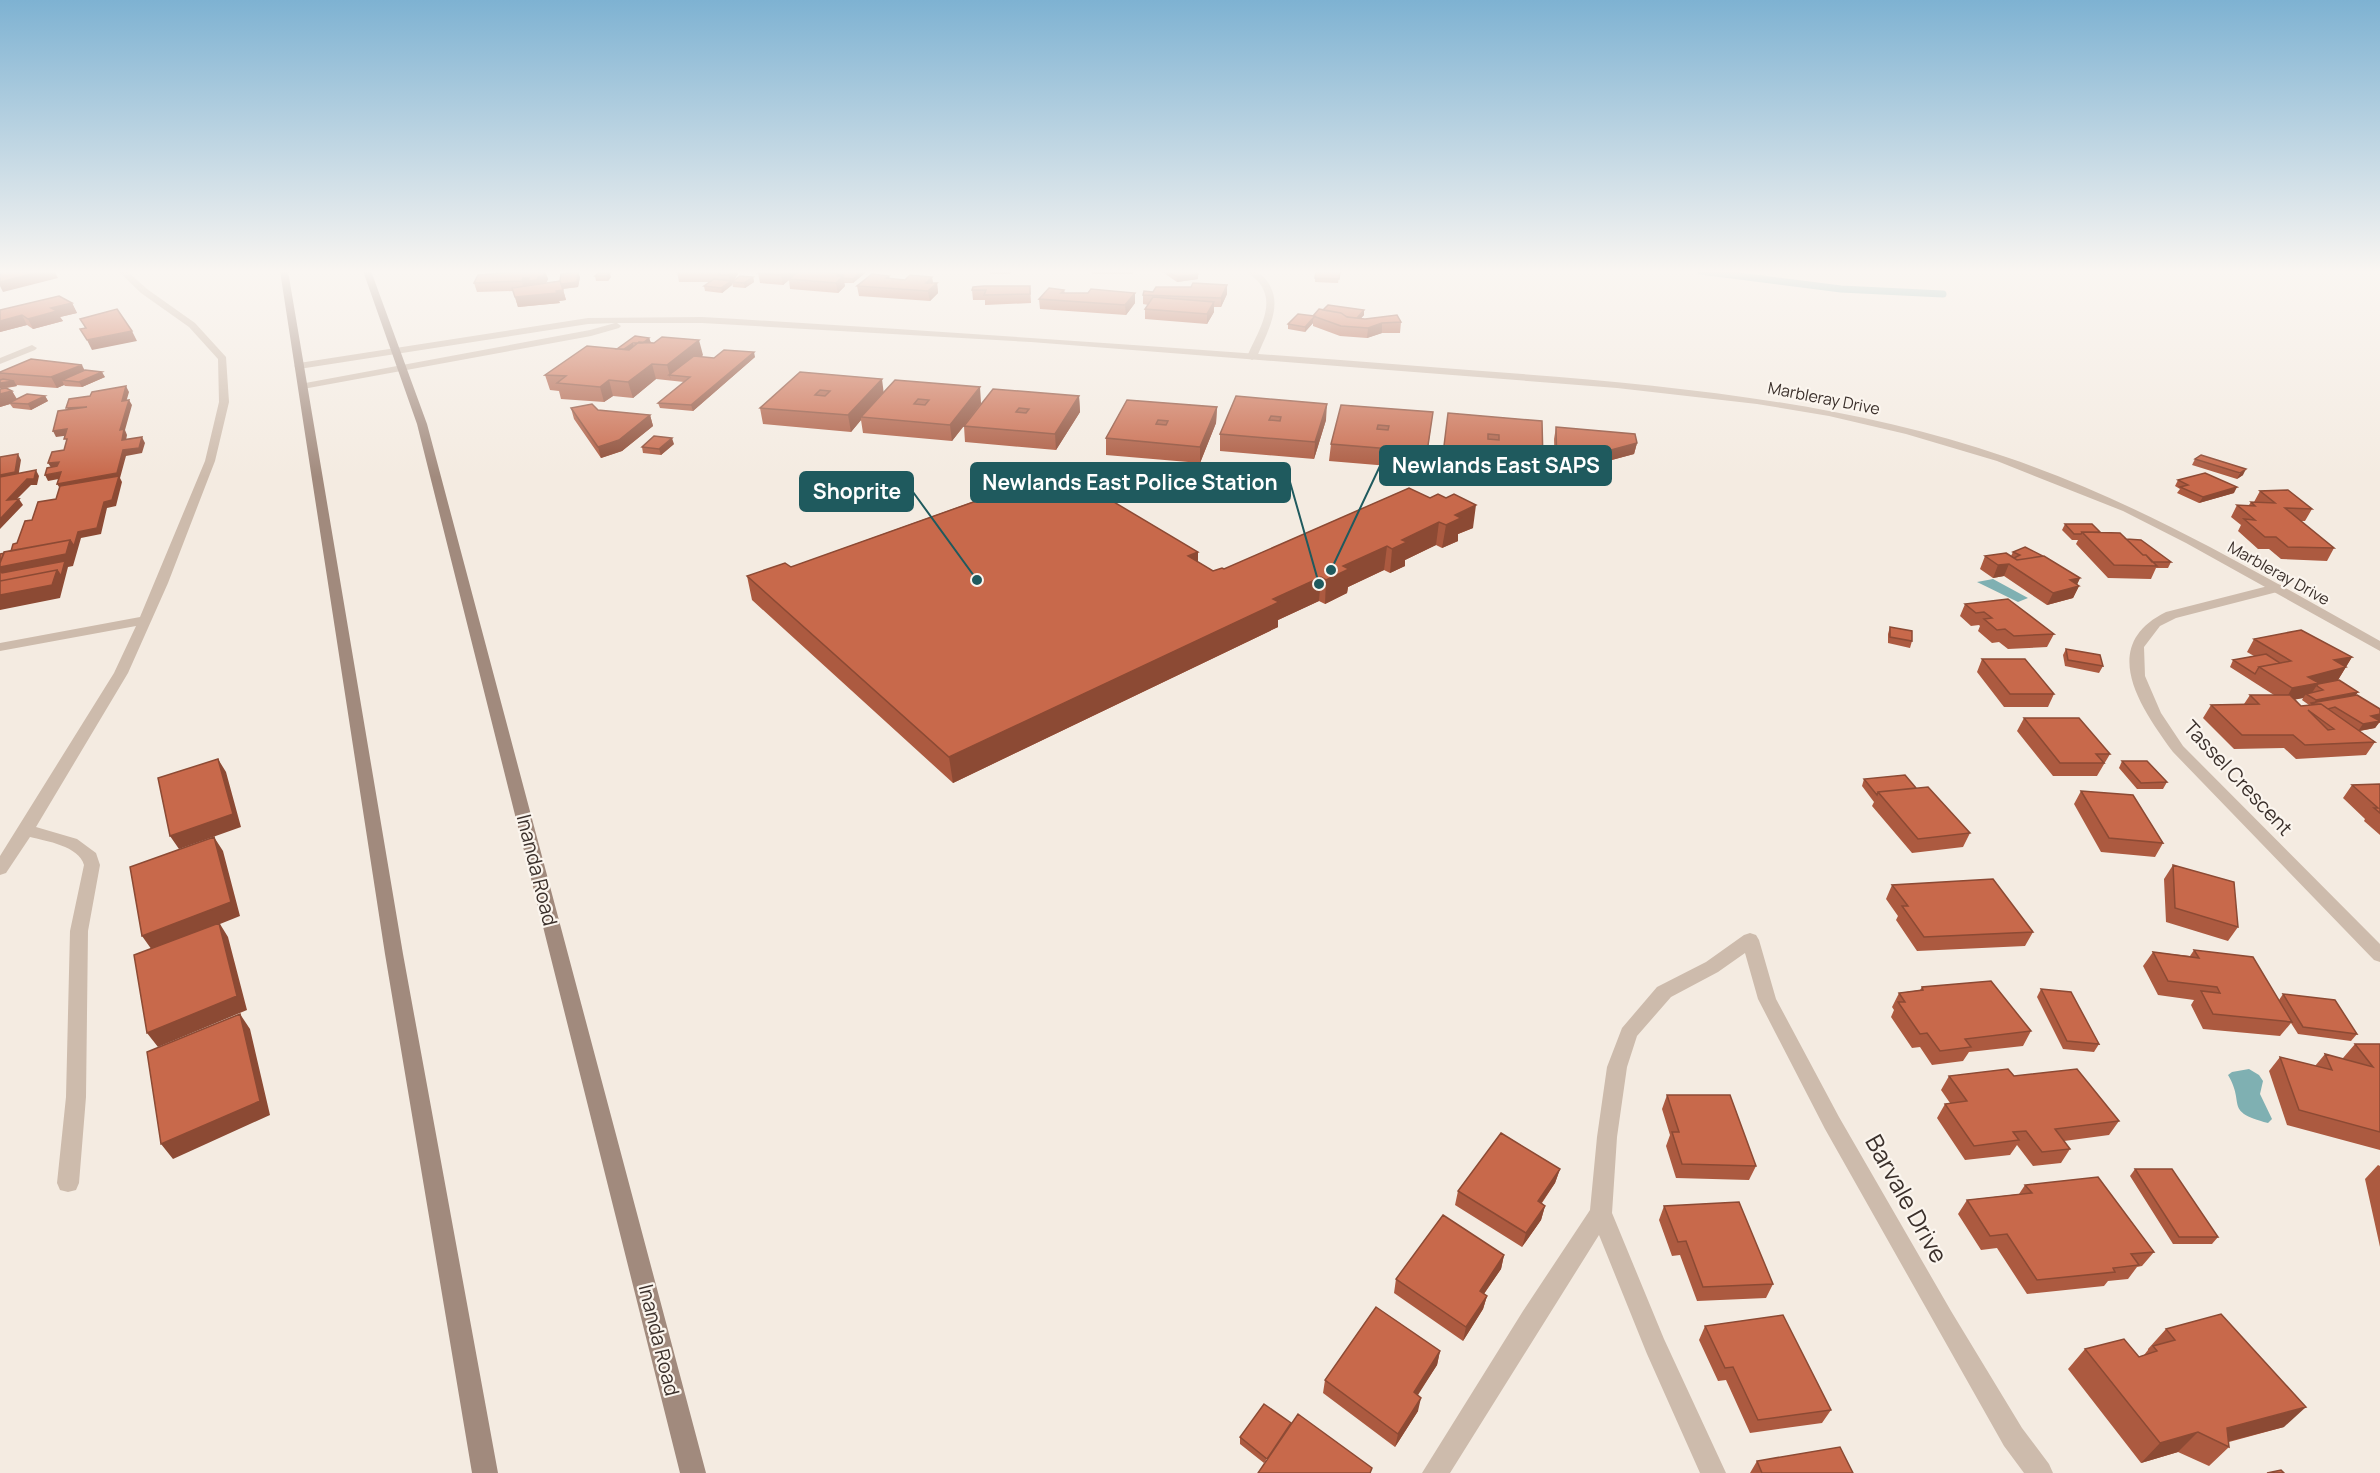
<svg xmlns="http://www.w3.org/2000/svg" width="2380" height="1473" viewBox="0 0 2380 1473" font-family="Manrope,sans-serif">
<style>
.water{fill:#7fb0b2}
.lines{fill:none;stroke-linecap:round;stroke-linejoin:round}
.stream{stroke:#7fb0b2;stroke-width:7}
.minor{fill:#cdbbac;fill-rule:evenodd}
.tertiary{fill:#cdbbac;fill-rule:evenodd}
.secondary{fill:#a18a7d;fill-rule:evenodd}
.wall{fill:#ac5a40;fill-rule:evenodd}
.shaded-wall{fill:#8c4a34}
.building{fill:#c8694b;stroke:#8c4a34;stroke-width:1.5;fill-rule:evenodd}
.labels{text-anchor:middle;stroke-width:4.5;stroke-linejoin:round;paint-order:stroke}
.far-street-label{font-size:16px;fill:#3b302b;stroke:#fbf5ee}
.street-label{font-size:20px;fill:#3b302b;stroke:#fbf5ee}
.near-street-label{font-size:24px;fill:#3b302b;stroke:#fbf5ee}
.leader{fill:none;stroke:#1f5a5e;stroke-width:2}
.callout-dot{fill:#1f5a5e;stroke:#fbf5ee;stroke-width:2}
.callout{fill:#1f5a5e;stroke:#1f5a5e;stroke-width:2}
.callout-label{font-size:21px;text-anchor:middle;font-weight:bold;fill:#fff}
</style>
<rect width="100%" height="100%" fill="#f4ebe1"/>
<path class="water" d="M1993,579L2028,598L2018,602L1977,582Z
M2249,1069L2259,1075L2263,1081L2260,1094L2272,1119L2268,1123C2223,1111 2246,1105 2228,1075L2232,1072Z"/>
<g class="lines">
<path class="stream" d="M1700,271L1841,289L1943,294"/>
<path class="minor" d="M118,271H127L147,289L195,323L226,357L229,402L215,461L168,583L128,673L36,827L77,839L96,853L100,865L88,931L86,1097L79,1183L76,1190L68,1192L60,1190L57,1183L66,1097L70,931L84,865C79,846 46,841 30,837L6,873L0,875V856L114,673L136,626L0,651V643L140,617L205,461L219,402L218,359L189,327L141,293Z
M635,271H644L640,273Z
M1247,271C1256,271 1261,273 1267,281C1285,305 1266,333 1257,357L1252,360L1247,357C1255,337 1274,310 1263,289C1260,281 1252,277 1247,271Z
M32,345L37,348L35,350L0,364V358Z
M2276,584L2281,585L2282,588L2281,591L2176,618L2160,626L2144,647L2145,676L2161,713L2183,746L2380,944V962L2374,960L2173,752C2141,708 2097,646 2166,612Z
M1750,933L1756,935L1759,940L1776,999L1839,1117L1951,1311L2022,1428L2049,1464L2053,1473H2024L2004,1446L1825,1129L1758,999L1745,953L1718,972L1671,997L1637,1036L1627,1067L1617,1137L1612,1213L1664,1339L1726,1473H1700L1647,1354L1599,1235L1450,1473H1422L1523,1311L1590,1210L1597,1137L1607,1067L1622,1028L1657,987L1706,962L1744,935Z"/>
<path class="tertiary" d="M702,317C937,331 1171,347 1405,365C1608,381 1812,391 2006,457C2139,502 2258,573 2380,641V651L2186,543L2123,511L1997,461L1906,434L1829,416L1757,404L1617,388L1031,342L702,323H617L621,326L619,328L591,336L303,389L300,388V384L590,330L615,323L588,324L299,369L294,366L299,363L588,318Z"/>
<path class="secondary" d="M280,271H288L403,954L498,1473H472L385,954Z
M363,271H371L427,424L706,1473H680L417,424Z"/>
</g>
<path class="wall" d="M531,271H545L548,279L546,283L580,277L578,287L563,289L566,300L559,301L560,303L518,307L513,291L477,292L474,283Z
M738,271V274L733,281L753,277L754,282L745,288L733,287L732,283V285L722,293L705,291L704,286L710,282H679L677,272Z
M823,271H865V273L853,283H844L845,286L838,293L790,289L789,280L783,285L760,283L758,273L822,272Z
M990,271H1012L1010,274H990Z
M1092,271H1134L1133,274H1092Z
M1161,271H1196V273L1198,274V279L1177,282Z
M1340,271L1338,283L1315,282V278Z
M598,273L611,277L608,281H596L595,276Z
M889,276L890,279L905,280L932,277L933,283H937L938,293L930,301L859,296L857,286Z
M1030,286L1031,303L985,305V300H973L972,290Z
M1064,290L1065,293L1135,303L1126,315L1040,309L1039,299Z
M1227,294L1221,307H1214V312L1207,324L1145,319V309L1148,305L1143,304V295Z
M72,303L77,313L60,317L63,321L33,329L27,325L0,332V310Z
M1364,315L1360,319L1401,322L1400,333H1382L1367,338L1340,336L1313,326V323L1305,332L1288,329V324L1314,316Z
M649,338L651,343L703,355L701,357L714,358L755,357L693,411L660,408L658,403L684,382L656,379L633,398L613,396L604,402L561,399L559,391L550,390L545,375Z
M85,370L105,377L82,387L65,386L64,385L57,388L16,385L17,386L7,388L12,391L17,399L45,396L48,401L31,410L13,408L10,404L0,407V389L6,388H0V372Z
M800,372L884,393L981,403L1079,396L1080,412L1056,450L965,442L964,426L952,441L863,433L861,420L851,432L763,424L760,408Z
M1236,396L1326,420L1314,459L1220,451V434Z
M1127,400L1217,407L1216,423L1200,463L1106,455V438Z
M1341,405L1433,412L1425,469L1329,461L1331,444Z
M571,408L650,415L653,426L622,451L601,458L574,419Z
M1448,413L1542,421L1543,462L1539,479L1441,471Z
M1556,427L1637,443L1634,454L1608,461L1599,460L1598,465L1555,481L1554,439Z
M674,444L661,455L643,453L642,447Z
M2201,455L2243,475L2237,479L2192,465L2195,459Z
M1033,475L1198,562L1213,571L1224,569L1409,488L1473,528L1458,534V541L1442,548L1436,545L1405,560V566L1390,573L1384,570L1348,587L1347,593L1325,604L1319,601L1278,620V627L953,783L752,600L747,576L791,567L1033,480Z
M2178,480L2234,493L2199,503L2177,493L2180,489L2175,486Z
M2260,491L2312,509L2305,521H2300L2334,548L2327,561L2281,559L2269,549H2258L2238,531L2241,525L2231,517L2237,505H2249L2251,502H2254Z
M2065,524L2126,539L2171,562L2168,568H2156L2151,579L2108,578L2076,544L2078,540H2072L2062,530Z
M2013,552L2052,561L2080,578L2077,584L2079,586L2073,598L2047,605L2004,576L1993,578L1980,569L1985,556H2011Z
M1965,604L2054,634L2047,647L2008,649L1999,642L1992,643L1978,631L1980,626L1979,625L1971,626L1960,616Z
M1890,627L1912,641L1910,648L1888,643V634Z
M2254,639L2352,657L2338,680L2356,695L2380,709V720H2379L2380,721V723H2379L2375,728L2360,731L2375,742L2366,755L2296,759L2284,748L2234,749L2203,718L2211,705L2244,704L2250,695H2274L2230,667L2233,660L2254,656L2247,652ZM2303,698L2302,700L2309,705L2301,706L2295,699Z
M2066,649L2103,666L2099,673L2065,666L2063,655Z
M1982,659L2054,694L2048,707H2004L1977,672Z
M2024,718L2110,754L2097,776H2053L2017,731Z
M2122,761L2167,782L2163,789H2137L2119,768Z
M1864,779L1916,788L1970,833L1963,847L1912,853L1872,806L1874,802L1862,786Z
M2380,784V835L2364,821L2365,819L2343,798L2352,785Z
M2081,791L2163,843L2155,857L2101,852L2074,804Z
M2173,865L2238,927L2228,941L2166,922L2164,879Z
M1892,885L2033,932L2025,946L1917,951L1896,920L1898,916L1886,899Z
M2194,950L2279,1000L2283,994L2357,1034L2351,1041L2298,1034L2291,1023L2280,1036L2203,1029L2191,1005L2194,1000L2158,995L2143,966L2153,952L2190,956Z
M1922,987L2031,1031L2023,1046L1969,1052L1963,1061L1932,1065L1920,1047L1912,1048L1891,1017L1894,1010L1892,1007L1899,993L1920,990Z
M2041,989L2099,1044L2094,1052L2063,1049L2037,997Z
M2355,1044H2380V1150L2287,1125L2269,1071L2280,1057L2315,1066L2325,1054L2343,1059V1058Z
M1949,1076H2014L2119,1121L2109,1135L2064,1141L2070,1149L2061,1163L2033,1166L2017,1145L2010,1155L1965,1160L1937,1118L1945,1104L1950,1103L1941,1090Z
M1667,1095L1756,1166L1749,1180L1676,1178L1666,1146L1670,1135L1662,1109Z
M2378,1165L2380,1166V1247L2365,1179Z
M1560,1169L1555,1183L1542,1203L1545,1206L1541,1220L1522,1247L1455,1205L1458,1191Z
M2135,1169L2218,1237L2212,1244H2173L2130,1176Z
M2025,1185L2154,1252L2142,1266L2137,1267L2128,1279L2108,1281L2104,1286L2027,1294L1997,1248L1981,1250L1958,1214L1967,1200L2019,1194Z
M1664,1206L1773,1284L1766,1298L1697,1301L1680,1255L1672,1256L1659,1220Z
M1504,1255L1501,1269L1484,1294L1487,1296L1483,1309L1463,1341L1394,1293L1396,1279Z
M1705,1326L1831,1410L1822,1423L1750,1433L1726,1380L1718,1381L1699,1340Z
M2166,1329L2284,1427L2229,1442V1447L2209,1466L2178,1452L2141,1463L2068,1369L2085,1349L2139,1357L2144,1355L2148,1350V1349Z
M1440,1351L1437,1365L1417,1395L1418,1411L1395,1447L1323,1393L1325,1380Z
M1291,1423L1264,1463L1240,1444V1437Z
M1757,1461L1853,1473H1750Z"/>
<path class="shaded-wall" d="M43,271H54L58,278L3,292L0,286V282Z
M545,271L548,279L545,286L524,291L522,281L523,278L538,277Z
M732,271H738V274L732,283V285L722,293L721,288L730,281L729,275Z
M787,271H800L789,279V280L783,285L781,275Z
M861,271H865V273L853,283V279Z
M1193,271H1196V274H1198V279L1177,282V277Z
M578,272L580,277L578,287L560,289L559,284Z
M610,273L611,277L608,281L606,276Z
M837,273L838,281L843,276L845,286L838,293L836,283Z
M753,277L754,282L745,288L744,283Z
M932,277L933,287L937,283L938,293L930,301L926,283Z
M1227,285V294L1221,307V298Z
M563,290L566,300L559,301L560,303L518,307L515,297Z
M1135,293V303L1126,315L1125,305Z
M1214,302V312L1207,324V314Z
M72,303L77,313L60,317L63,321L33,329L28,319L51,308Z
M1364,310V315L1356,324L1357,319Z
M22,315L27,325L0,332V321Z
M1313,318V323L1305,332V327Z
M1382,323V333L1367,338L1368,328Z
M132,331L137,341L92,350L87,340Z
M649,338L651,343L641,344Z
M699,340L703,355L677,376L669,375L671,380L667,365Z
M633,343L634,348L625,355L624,349Z
M754,352L755,357L693,411L691,405Z
M652,364L656,379L633,398L628,382Z
M82,365L87,375L62,380L64,385L57,388L51,377Z
M102,372L105,377L82,387L79,382Z
M882,379L884,395L861,417V420L851,432L848,415Z
M609,380L613,396L604,402L600,387Z
M14,381L17,386L0,388V383Z
M126,386L129,392L125,406L122,401Z
M980,387L981,403L952,441L950,425Z
M12,391L18,402L9,403L10,404L0,407V394Z
M45,396L48,401L31,410L28,404Z
M1079,396L1080,412L1056,450L1055,434Z
M129,400L132,405L125,430L127,435L125,446L122,440L120,430Z
M1327,404L1326,420L1314,459L1315,442Z
M1217,407L1216,423L1200,463V447Z
M650,415L653,426L622,451L601,458L598,447Z
M67,429L71,435L56,437L53,431Z
M142,437L145,443L142,453L126,456L120,478L122,482L116,506L107,508L101,534L81,538L73,566L68,567L60,598L0,610V595L57,570L63,569L6,580L0,570V567L68,547L61,490L57,484L123,450Z
M672,438L674,444L661,455L659,449Z
M1637,443L1634,454L1608,461L1611,450Z
M18,454L21,460L18,478L0,482V475Z
M1600,454L1598,465L1555,481L1557,469Z
M59,462L62,467L52,469L48,463Z
M2246,469L2243,475L2237,479L2240,473Z
M36,470L39,476L37,485H31L10,506L7,500Z
M61,472L64,478L48,481L45,475Z
M2237,487L2234,493L2199,503L2203,497Z
M19,499L23,505L0,529V519Z
M1476,505L1473,528L1458,534V541L1442,548L1446,525L1455,515Z
M1439,522L1436,545L1405,560V566L1390,573L1392,549L1402,540Z
M1387,546L1384,570L1348,587L1347,593L1325,604L1326,580L1343,566Z
M1198,552V576L1188,556Z
M2009,564L2004,576L1993,578L1998,565Z
M1321,577L1319,601L1278,620V627L953,783L949,757L1273,599Z
M2080,578L2076,587L2079,586L2073,598L2047,605L2053,593L2070,580Z
M2352,657L2338,680L2317,685L2310,696L2306,694L2303,698L2284,702L2292,688L2308,677L2334,660Z
M2358,692L2354,698L2313,705L2316,700Z
M2380,714V720L2366,722L2371,716Z
M2380,721L2375,728L2358,731L2363,724Z
M218,759L226,772L241,827L179,849L170,836Z
M214,837L223,851L240,916L220,924L228,937L247,1010L158,1047L147,1033L152,950L142,936Z
M240,1014L250,1029L270,1115L173,1159L161,1144Z
M1560,1169L1555,1183L1533,1215L1538,1201Z
M1545,1206L1541,1220L1522,1247L1526,1233Z
M1504,1255L1501,1269L1476,1305L1480,1291Z
M1487,1296L1483,1309L1463,1341L1466,1327Z
M1440,1351L1437,1365L1411,1406L1414,1392Z
M1421,1398L1418,1411L1395,1447L1398,1434Z
M2306,1407L2284,1427L2222,1443L2227,1428Z
M2198,1432L2178,1452L2141,1463L2160,1443Z"/>
<path class="building" d="M0,271H43L0,282Z
M531,271H545L543,276L538,277L537,280L528,281L529,278H523L522,281L474,283L478,275Z
M678,271H732L729,275H719L721,272H677Z
M762,271H787L781,275L758,273Z
M799,271L837,273V276H843L836,283L789,279Z
M823,271H861L853,279L844,278L843,276H841L843,275L837,274V273L822,272Z
M1168,271H1194L1198,274L1177,277Z
M1316,271H1340L1339,279L1315,278Z
M578,272L577,282L561,284L560,281L561,274Z
M598,273H610L606,276H595Z
M872,274L889,276L886,278L905,280L910,275L932,277L926,283H937L928,291L857,286Z
M740,276L753,277L744,283L732,282Z
M714,279L731,281L721,288L704,286Z
M560,281L563,290L556,291L557,293L515,297L512,288Z
M1193,283L1227,285L1221,298L1143,295L1144,291L1153,292L1156,287H1191Z
M984,286H1030V294L984,295L986,290H972L973,287Z
M1049,288L1064,290L1061,293H1088L1091,289L1135,293L1125,305L1039,299Z
M59,296L72,303L51,308L57,311L28,319L22,315L0,321V310Z
M1153,297L1214,302L1207,314L1145,309Z
M1328,305L1364,310L1357,318L1347,317L1341,313L1323,310Z
M117,309L132,331L87,340L80,329L86,328L80,319Z
M1319,309L1341,313L1347,317L1365,319L1397,315L1401,322L1382,323L1368,328L1341,326L1313,316Z
M1298,314L1315,316L1305,327L1288,324Z
M635,336L649,338L643,343H633L624,349H617Z
M662,337L699,340L667,365L652,364L628,382L609,380L600,387L557,383L566,376L545,375L587,346L629,350L639,342L654,343Z
M724,350L754,352L691,405L658,403L690,377L669,375L694,356L714,358Z
M31,359L82,365L51,377L0,373V372Z
M85,370L102,372L79,382L62,380Z
M800,372L882,379L848,415L760,408ZM820,390L830,391L825,396L815,395Z
M3,379L14,381L0,383V380Z
M895,380L980,387L950,425L861,417ZM918,399L929,400L925,405L914,404Z
M126,386L122,401L129,400L120,430L124,429L122,440L142,437L139,448L123,450L117,473L57,484L61,472L45,475L47,468L57,466L59,462L48,463L52,452L64,450L67,439H64L67,429L53,431L58,411L87,407L66,408L69,399L90,396L92,392Z
M6,388L12,391L0,394V389Z
M993,389L1079,396L1055,434L964,426ZM1019,408L1029,409L1026,413L1016,412Z
M27,394L45,396L28,404L9,403Z
M1236,396L1327,404L1315,442L1220,434ZM1271,416L1281,417L1280,421L1269,420Z
M1127,400L1217,407L1200,447L1106,438ZM1158,420L1168,421L1166,425L1156,424Z
M592,404L598,410L650,415L619,440L598,447L571,408Z
M1341,405L1433,412L1427,452L1331,444ZM1378,425L1389,426L1388,430L1377,429Z
M1448,413L1542,421L1543,462L1443,454ZM1488,434L1499,435V440L1488,439Z
M1556,427L1635,434L1637,443L1611,450L1600,449V454L1557,469Z
M654,436L672,438L659,449L642,447Z
M18,454L15,472L0,475V457Z
M2201,455L2246,469L2240,473L2195,459Z
M1055,467L1198,552L1188,556L1213,571L1222,568L1224,569L1409,488L1430,498L1438,494L1446,498L1454,494L1476,505L1455,515L1461,518L1446,525L1439,522L1402,540L1407,542L1392,549L1387,546L1343,566L1349,569L1326,580L1321,577L1273,599L1279,602L949,757L747,576L785,563L791,567L1038,479L1033,475Z
M36,470L34,479H27L7,500L19,499L0,519V477Z
M2205,473L2237,487L2203,497L2180,487L2188,485L2178,480Z
M119,476L112,500L104,502L97,528L78,532L74,546L70,540L11,551L13,544L17,543L25,521L32,520L38,502L56,499L60,486Z
M2288,490L2312,509L2285,508L2334,548L2288,547L2276,537H2265L2244,519L2255,520L2237,505L2255,506L2251,502L2275,503L2260,491Z
M2065,524H2092L2100,532H2082L2081,534H2074Z
M2082,532L2120,533L2143,555H2146L2157,566L2114,565Z
M2126,539L2141,540L2171,562H2152L2146,555H2143Z
M70,540L66,554L0,567V563L4,552Z
M2025,547L2043,556L2017,560L2014,558L2020,555L2013,552Z
M4,553L0,563V554Z
M2006,553L2017,560L2044,556L2080,578L2070,580L2079,586L2053,593L2009,564L1998,565L1985,556Z
M65,561L61,576L57,570L0,581V570L2,573Z
M57,570L52,585L0,595V581Z
M2008,599L2054,634L2014,636L2005,629L1997,630L1984,619L1992,618L1984,612L1976,613L1965,604Z
M1890,627L1912,631V641L1890,637Z
M2301,630L2352,657L2334,660L2346,667L2308,677L2319,683L2292,688L2259,667L2291,661L2254,639Z
M2066,649L2100,655L2103,666L2068,660Z
M2266,654L2280,663L2259,667L2255,674L2233,660Z
M1982,659H2025L2054,694H2010Z
M2339,680L2358,692L2316,700L2306,694L2323,690L2317,686L2318,684Z
M2250,695H2290L2301,706L2321,704L2375,742L2305,745L2293,735H2242L2211,705L2259,704ZM2308,710L2334,729L2328,730Z
M2357,695L2380,709V714L2371,716L2380,721L2363,724L2335,707L2328,709L2321,704H2312L2311,703Z
M2024,718H2079L2110,754H2096L2104,763H2060Z
M218,759L233,814L170,836L158,778Z
M2122,761H2147L2167,782L2141,783Z
M1905,775L1916,788L1878,792L1877,795L1864,779Z
M2380,784V813L2374,808H2378L2352,785Z
M1928,787L1970,833L1918,839L1878,792Z
M2081,791L2133,795L2163,843L2109,838Z
M214,837L231,902L142,936L130,867Z
M2173,865L2234,882L2238,927L2175,908Z
M1993,879L2033,932L1924,937L1902,906H1908L1892,885Z
M219,923L237,996L147,1033L134,955Z
M2194,950L2253,957L2292,1022L2213,1014L2201,991L2220,993L2217,987L2168,981L2153,952L2199,958Z
M1991,981L2031,1031L1965,1039L1971,1047L1940,1051L1927,1033L1920,1034L1898,1002H1905L1899,993L1923,990L1922,987Z
M2041,989L2071,992L2099,1044L2067,1041Z
M2283,994L2335,1000L2357,1034L2303,1027Z
M240,1014L260,1101L161,1144L147,1052Z
M2355,1044H2380V1132L2299,1110L2280,1057L2332,1070L2325,1054L2373,1067Z
M2008,1069L2014,1076L2077,1069L2119,1121L2055,1129L2070,1149L2042,1152L2026,1131L2013,1132L2019,1140L1974,1146L1945,1104L1967,1101L1949,1076Z
M1667,1095H1730L1756,1166L1682,1164L1672,1132H1679Z
M1501,1133L1560,1169L1538,1201L1545,1206L1526,1233L1458,1191Z
M2135,1169H2172L2218,1237H2179Z
M2098,1177L2154,1252L2131,1254L2139,1265L2113,1268L2115,1272L2037,1280L2007,1234L1990,1236L1967,1200L2032,1193L2025,1185Z
M1739,1202L1773,1284L1703,1287L1686,1241L1678,1242L1664,1206Z
M1443,1215L1504,1255L1480,1291L1487,1296L1466,1327L1396,1279Z
M1376,1307L1440,1351L1414,1392L1421,1398L1398,1434L1325,1380Z
M2221,1314L2306,1407L2227,1428L2229,1447L2198,1432L2160,1443L2085,1349L2124,1339L2139,1357L2157,1351L2153,1346L2175,1340L2166,1329Z
M1783,1315L1831,1410L1758,1420L1733,1367L1725,1368L1705,1326Z
M1264,1404L1291,1423L1267,1459L1240,1437Z
M1298,1414L1372,1468L1370,1473H1258Z
M1840,1447L1853,1473H1762L1757,1461Z
M2281,1470L2284,1473H2267Z"/>
<linearGradient id="sky" x2="0" y2="1"><stop stop-color="#7eb2d2"/><stop offset="0.57" stop-color="#faf6f2"/><stop offset="1" stop-color="#faf6f2" stop-opacity="0"/></linearGradient>
<rect width="2380" height="477" fill="url(#sky)"/>
<g class="labels">
<g class="far-street-label">
<text transform="translate(1824 398) rotate(11)" y="6">Marbleray Drive</text>
<text transform="translate(2279 573) rotate(29)" y="6">Marbleray Drive</text>
</g>
<g class="street-label">
<text transform="translate(2238 778) rotate(47)" y="7">Tassel Crescent</text>
<text transform="translate(537 870) rotate(76)" y="7">Inanda Road</text>
<text transform="translate(659 1340) rotate(76)" y="7">Inanda Road</text>
</g>
<g class="near-street-label">
<text transform="translate(1906 1199) rotate(61)" y="8">Barvale Drive</text>
</g>
</g>
<path class="leader" d="M1331 570L1380 466M1319 584L1290 482M977 580L913 492"/>
<g class="callout-dot">
<circle cx="1331" cy="570" r="6"/>
<circle cx="1319" cy="584" r="6"/>
<circle cx="977" cy="580" r="6"/>
</g>
<g class="callout">
<rect x="1380" y="446" width="231" height="39" rx="6"/>
<rect x="971" y="463" width="319" height="39" rx="6"/>
<rect x="800" y="472" width="113" height="39" rx="6"/>
</g>
<g class="callout-label">
<text x="1496" y="473">Newlands East SAPS</text>
<text x="1130" y="490">Newlands East Police Station</text>
<text x="857" y="499">Shoprite</text>
</g>
</svg>
